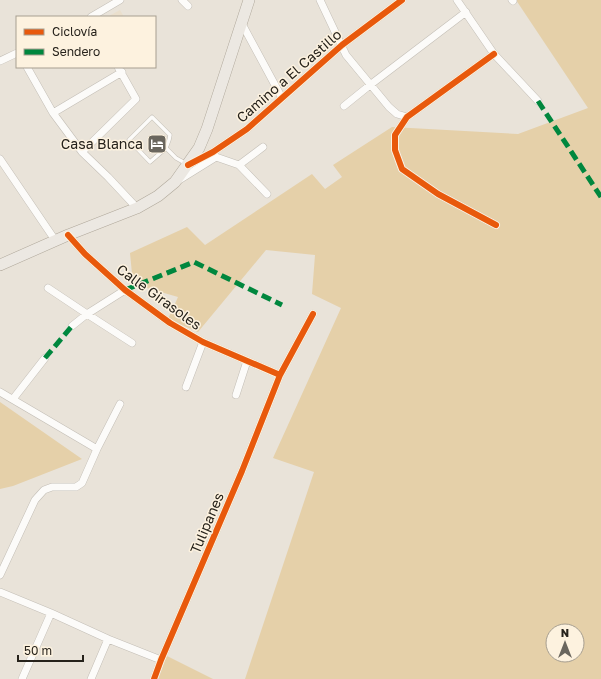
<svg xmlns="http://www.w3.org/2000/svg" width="601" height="679" viewBox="0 0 601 679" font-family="'Golos Text',sans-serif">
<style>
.built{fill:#eadfcc}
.green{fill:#e5d0a9;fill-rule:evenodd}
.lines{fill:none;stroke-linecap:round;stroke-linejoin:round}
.lane-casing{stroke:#c3beb6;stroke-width:4.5}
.street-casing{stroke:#c3beb6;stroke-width:8}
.primary-casing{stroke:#afa79a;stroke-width:12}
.lane{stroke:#fcfbf9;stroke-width:3.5}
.street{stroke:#fcfbf9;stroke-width:7}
.primary{stroke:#ece8e2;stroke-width:11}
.quiet{stroke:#00873e;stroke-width:5;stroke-dasharray:10 5;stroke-linecap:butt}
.cycleway-casing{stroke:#fdf2df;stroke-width:8}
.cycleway{stroke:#e8590c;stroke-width:6}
.labels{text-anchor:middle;stroke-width:3;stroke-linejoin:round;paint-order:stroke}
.street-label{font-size:14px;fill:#26221b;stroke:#fdf2df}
.poi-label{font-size:14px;fill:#26221b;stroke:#fdf2df;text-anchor:end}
</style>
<rect width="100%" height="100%" fill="#e9e3d9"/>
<path class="built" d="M120,10L124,17H107Z"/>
<path class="green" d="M516,0H601V679H245L314,472L273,458L341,308L312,294L315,255L266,250L198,332L168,319L178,297L133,284L130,253L187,227L205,245L312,174L325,189L342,177L333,165L392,127L518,134L588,108ZM553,631H577V655H553Z
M0,402L82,459L13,486L0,489Z
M165,655L213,679H158Z"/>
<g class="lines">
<g class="lane-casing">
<path id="lane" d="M166,148L169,140L170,135L152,117L129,140L150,162L166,148L176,158L185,163"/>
</g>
<g class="street-casing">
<path id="street" d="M182,0L188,6
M320,0L346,55L389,107L397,114L407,117
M457,0L494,54L538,101
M512,0L513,1
M91,17L120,0
M241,22L282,98
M494,54L407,117L395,135V150L402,169L438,194L496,225
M0,61L17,53
M27,67L53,113L82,152L108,177L137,208
M344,106L370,85L466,12
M53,113L122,72
M82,152L136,99L118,67
M213,152L216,157L239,165L267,194
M0,159L55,240
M189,164L213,152L247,129L342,45L402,0
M239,165L263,147
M179,180L216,157
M68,235L85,254L125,290L170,323L203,342L280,375
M48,288L87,314L132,343
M72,326L87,314L125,290
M186,387L203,342
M0,392L97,449
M236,395L247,361
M13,399L45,358
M0,575L35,500L44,490L52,487H76L82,483L97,449L120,404
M0,592L51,613L108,639L161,660
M22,679L51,613
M91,679L108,639
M154,679L161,660L242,471L280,375L313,314"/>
</g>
<g class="primary-casing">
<path id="primary" d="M0,265L68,235L137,208L158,196L175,182L199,148L207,129L249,0"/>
</g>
<use href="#lane" class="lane"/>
<use href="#street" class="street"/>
<use href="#primary" class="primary"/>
<path class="quiet" d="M538,101L601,197
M125,290L194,262L282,305
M45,358L72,326"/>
<g class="cycleway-casing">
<path id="cycleway" d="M494,54L407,117L395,135V150L402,169L438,194L496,225
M188,165L213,152L247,129L342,45L402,0
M68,235L85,254L125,290L170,323L203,342L280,375
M154,679L161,660L242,471L280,375L313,314"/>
</g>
<use href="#cycleway" class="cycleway"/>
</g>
<defs>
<g id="hotel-square" transform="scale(1)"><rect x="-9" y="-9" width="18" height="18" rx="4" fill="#6a665e" stroke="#fdf2df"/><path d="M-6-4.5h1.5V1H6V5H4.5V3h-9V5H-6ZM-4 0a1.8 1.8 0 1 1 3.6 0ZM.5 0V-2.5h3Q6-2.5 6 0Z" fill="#fff"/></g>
</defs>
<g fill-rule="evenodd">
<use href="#hotel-square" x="157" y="144"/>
</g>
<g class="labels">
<g class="street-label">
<text transform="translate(289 76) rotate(-41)" y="5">Camino a El Castillo</text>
<text transform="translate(159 297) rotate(36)" y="5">Calle Girasoles</text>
<text transform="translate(207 523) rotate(-67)" y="5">Tulipanes</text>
</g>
<g class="poi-label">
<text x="143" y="149">Casa Blanca</text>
</g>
</g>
<rect x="16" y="16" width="140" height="52" fill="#fdf2df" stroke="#a79f91"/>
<rect x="24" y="29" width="20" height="6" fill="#e8590c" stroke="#a79f91"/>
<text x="52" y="36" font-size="12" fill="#26221b">Ciclovía</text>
<rect x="24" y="49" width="20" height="6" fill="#00873e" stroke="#a79f91"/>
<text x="52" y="56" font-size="12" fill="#26221b">Sendero</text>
<g transform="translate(565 643)"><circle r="19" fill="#fdf2df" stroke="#a79f91"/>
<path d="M0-3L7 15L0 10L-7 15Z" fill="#6a665e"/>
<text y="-6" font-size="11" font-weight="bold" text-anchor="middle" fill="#26221b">N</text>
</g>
<path d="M18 655v6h65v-6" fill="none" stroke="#26221b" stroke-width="2"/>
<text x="24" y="655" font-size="12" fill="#26221b" stroke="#fdf2df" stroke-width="3" paint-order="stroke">50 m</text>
</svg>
